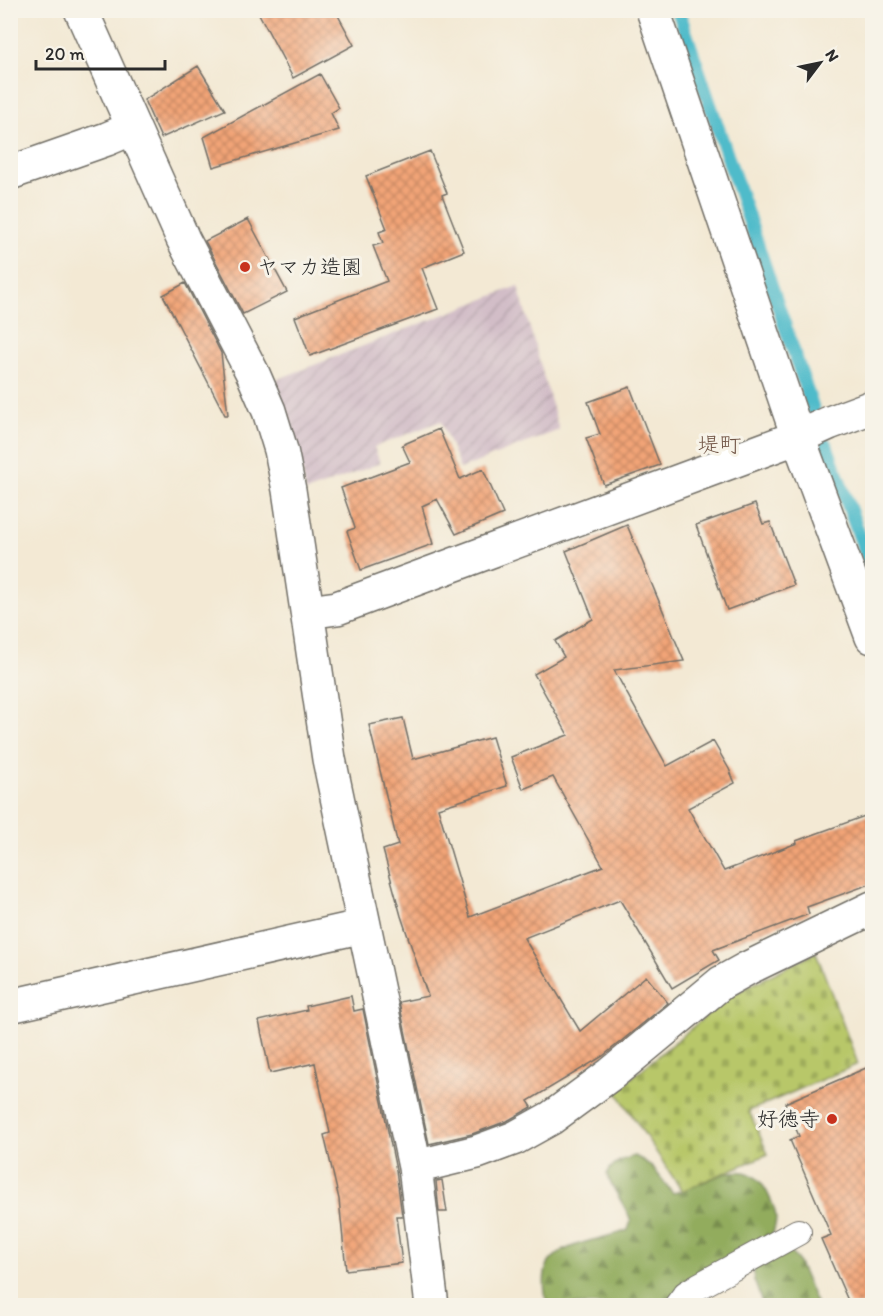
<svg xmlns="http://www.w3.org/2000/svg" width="883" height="1316" viewBox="0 0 883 1316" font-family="Itim,'Klee One',sans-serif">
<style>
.industrial{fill:url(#industrial-furrows)}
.forest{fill:url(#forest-firs);stroke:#5e6c44;stroke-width:1.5}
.cemetery{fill:url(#cemetery-stones);stroke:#72794a;stroke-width:1.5}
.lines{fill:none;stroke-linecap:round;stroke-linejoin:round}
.stream{stroke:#4fbbca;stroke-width:14}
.building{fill:url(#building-cross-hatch)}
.service-casing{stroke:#716e66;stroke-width:28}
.minor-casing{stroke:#716e66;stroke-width:36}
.service{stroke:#fff;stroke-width:26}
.minor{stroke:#fff;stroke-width:33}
.poi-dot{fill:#c8321e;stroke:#f7f3e8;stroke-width:2}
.labels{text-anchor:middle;stroke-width:6;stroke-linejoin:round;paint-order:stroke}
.poi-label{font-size:21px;fill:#2b2b2b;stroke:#f7f3e8;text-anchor:start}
.neighbourhood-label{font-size:22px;fill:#715546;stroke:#f7f3e8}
</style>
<defs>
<pattern id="industrial-furrows" width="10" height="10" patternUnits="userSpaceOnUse" patternTransform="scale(1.5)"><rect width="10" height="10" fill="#d2bdc7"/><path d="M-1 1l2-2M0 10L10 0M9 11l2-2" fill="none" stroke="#b4a3ab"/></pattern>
<pattern id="forest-firs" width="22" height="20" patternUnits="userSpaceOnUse" patternTransform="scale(1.5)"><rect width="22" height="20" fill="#92ac5d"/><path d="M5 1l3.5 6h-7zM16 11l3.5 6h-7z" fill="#778c4d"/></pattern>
<pattern id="cemetery-stones" width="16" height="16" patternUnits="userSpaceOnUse" patternTransform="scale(1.5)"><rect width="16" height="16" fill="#b8c769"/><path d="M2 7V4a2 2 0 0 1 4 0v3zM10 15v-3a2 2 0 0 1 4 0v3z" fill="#9eab5b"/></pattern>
<pattern id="building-cross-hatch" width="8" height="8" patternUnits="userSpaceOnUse" patternTransform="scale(1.5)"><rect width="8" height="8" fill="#f2a477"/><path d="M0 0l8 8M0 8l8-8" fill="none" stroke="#c48662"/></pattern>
</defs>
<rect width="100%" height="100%" fill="#f7f3e8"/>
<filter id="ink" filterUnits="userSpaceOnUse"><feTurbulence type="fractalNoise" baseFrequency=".0167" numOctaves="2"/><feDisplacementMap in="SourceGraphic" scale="12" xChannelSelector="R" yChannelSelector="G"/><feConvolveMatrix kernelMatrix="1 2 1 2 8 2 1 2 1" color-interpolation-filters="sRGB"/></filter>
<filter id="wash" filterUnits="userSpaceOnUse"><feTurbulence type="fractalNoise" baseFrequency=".008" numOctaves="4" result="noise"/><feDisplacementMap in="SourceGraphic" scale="24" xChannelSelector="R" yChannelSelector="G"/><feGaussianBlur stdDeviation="1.35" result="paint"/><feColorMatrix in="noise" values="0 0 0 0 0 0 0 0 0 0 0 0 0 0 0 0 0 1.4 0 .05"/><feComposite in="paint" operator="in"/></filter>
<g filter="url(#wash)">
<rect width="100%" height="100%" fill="#f3e9d4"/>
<path class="industrial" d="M518,286L559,430L460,469L441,421L374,447L380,463L306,492L297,445L273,381Z"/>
<path class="forest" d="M634,1156C654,1163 660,1179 673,1193C708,1187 746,1146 769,1196C777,1213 778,1219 772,1236L670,1305H547C545,1295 543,1284 545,1273C549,1243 604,1240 628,1230L631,1221C625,1204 613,1191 607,1174C613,1162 621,1160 634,1156Z
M788,1251L797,1259L817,1305H763L754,1280V1267Z"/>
<path class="cemetery" d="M816,952L858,1064L749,1111L768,1154L682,1191L616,1091L730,996Z"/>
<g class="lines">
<path class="stream" d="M678,10L813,409
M826,445L872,570"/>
</g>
<g id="blocks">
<path class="building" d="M257,10H335L354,45L293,78Z
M198,66L225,110L161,138L144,100Z
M320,74L339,108L331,113L339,130L213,167L204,137Z
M430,151L447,193L442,195L464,251L422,268L438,309L310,356L295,317L387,281L373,246L383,243L379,232L387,229L366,176Z
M248,219L287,292L243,314L205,241Z
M185,283L221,353L228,415H225L163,295Z
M630,387L660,465L604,485L586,438L600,434L588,402Z
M439,429L460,479L483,469L503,514L456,534L437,499L422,506L433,544L361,570L347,531L355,528L341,488L410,462L402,445Z
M755,504L763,524L770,522L794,585L727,610L696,525Z
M627,525L684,661L614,670L667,766L713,741L729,769L735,783L688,808L724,871L797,843L796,841L873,813V883L807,907L809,914L713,950L719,960L672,988L620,900L524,938L580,1031L646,976L668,1003L603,1056L528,1101L532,1107L507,1121L472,1134L429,1144L399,1002L428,996L401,916L383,850L398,845L369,725L403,718L413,759L492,737L507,786L438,808L470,917L603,866L553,777L523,789L511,757L568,735L534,674L564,657L555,641L593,619L566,551Z
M351,996L354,1011L363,1009L396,1170L402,1216H396L402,1263L346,1270L339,1199L324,1135L330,1133L315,1063L270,1073L259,1021L307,1010L306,1006Z
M873,1065V1305H850L821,1239L831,1235L790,1140L799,1136L785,1103Z
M442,1180L447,1212H439L436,1181Z"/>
</g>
</g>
<g filter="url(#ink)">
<use href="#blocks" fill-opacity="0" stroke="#716e66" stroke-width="1.5"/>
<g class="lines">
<g class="service-casing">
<path id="service" d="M677,1306L686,1294L699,1286L798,1232"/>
</g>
<g class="minor-casing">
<path id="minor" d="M81,10L183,239L253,374L269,411L281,450L289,490L329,759L415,1167L432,1306
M653,10L798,437L872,637
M10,173L107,139L133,128
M308,612L337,608L798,437L829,423L872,407
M10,1006L364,926
M415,1167L477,1152L515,1138L551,1118L611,1074L721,983L748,968L872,908"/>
</g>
<use href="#service" class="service"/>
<use href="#minor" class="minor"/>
</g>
</g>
<g class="poi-dot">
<circle cx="245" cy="267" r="6"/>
<circle cx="832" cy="1119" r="6"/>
</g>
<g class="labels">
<g class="poi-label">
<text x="257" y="274">ヤマカ造園</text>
<text x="820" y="1126" text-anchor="end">好徳寺</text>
</g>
<g class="neighbourhood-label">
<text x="719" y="452">堤町</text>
</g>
</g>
<rect width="883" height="1316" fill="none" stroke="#f7f3e8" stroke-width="36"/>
<g transform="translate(820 63) rotate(58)" stroke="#f7f3e8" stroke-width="4.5" paint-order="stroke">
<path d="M0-4.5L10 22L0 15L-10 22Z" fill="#2b2b2b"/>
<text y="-9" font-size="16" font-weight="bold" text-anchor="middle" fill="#2b2b2b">N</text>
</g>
<path d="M36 60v9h129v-9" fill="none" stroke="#2b2b2b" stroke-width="3"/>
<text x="45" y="60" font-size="18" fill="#2b2b2b" stroke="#f7f3e8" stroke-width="4.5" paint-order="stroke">20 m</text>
</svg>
